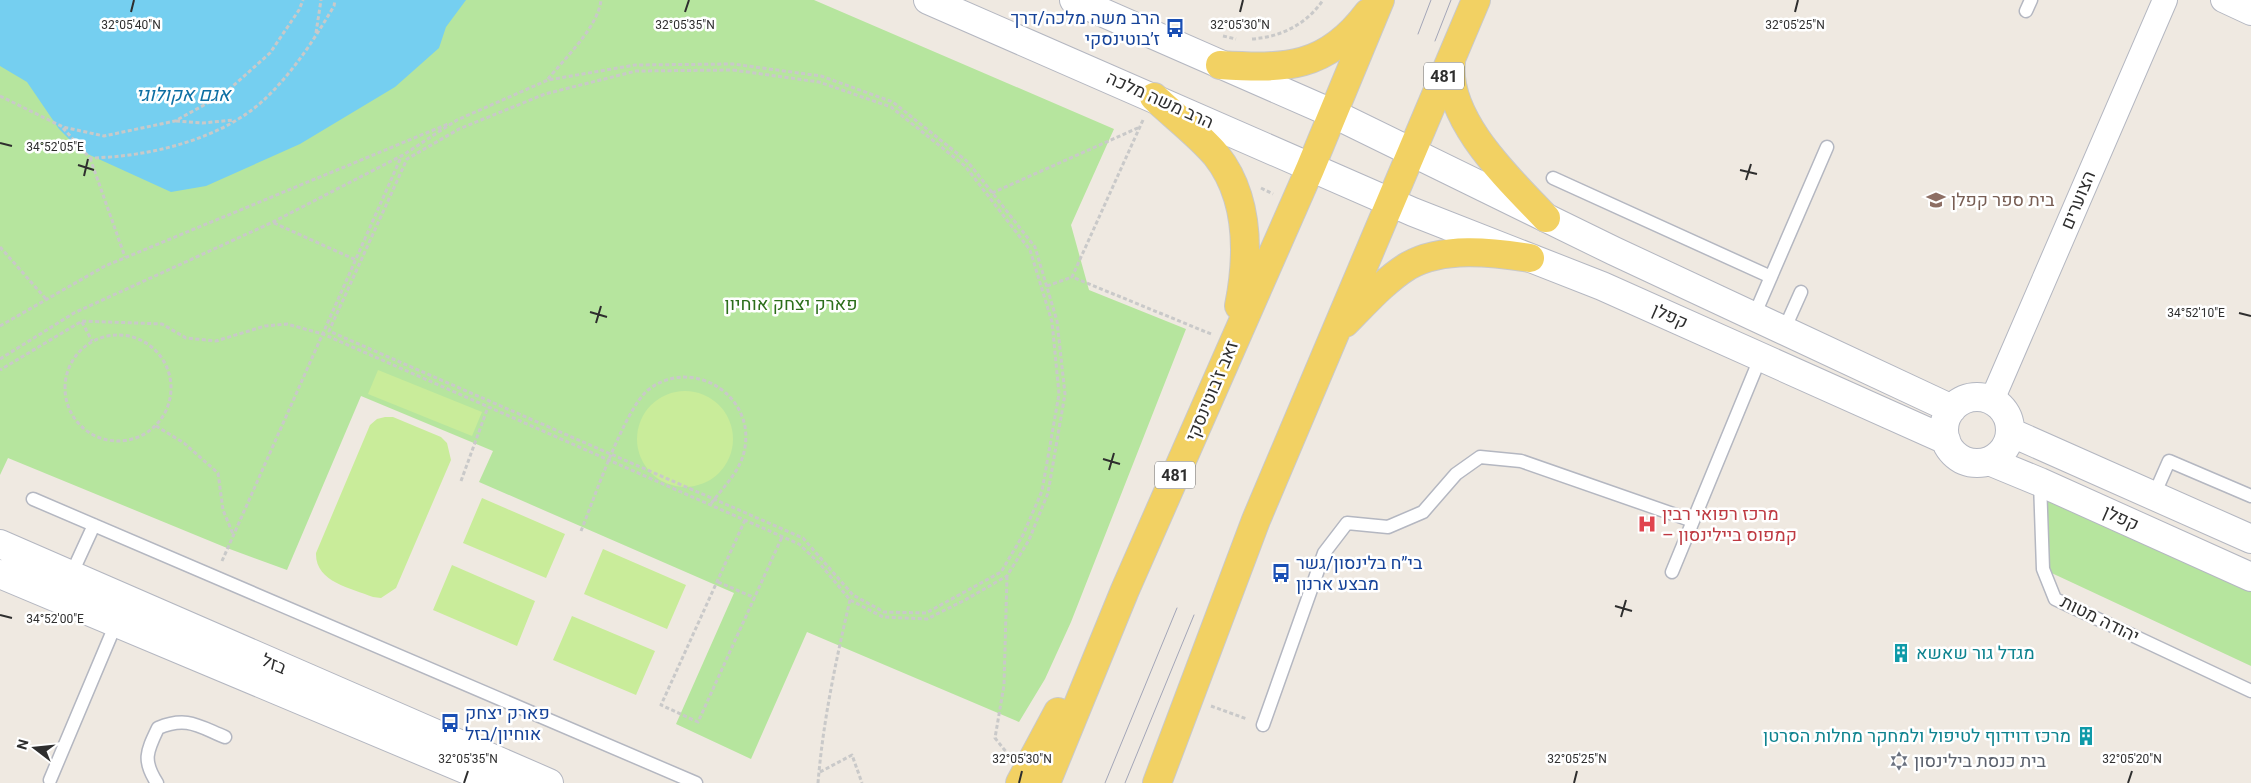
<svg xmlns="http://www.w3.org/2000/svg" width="2251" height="783" viewBox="0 0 2251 783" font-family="Roboto,Heebo,sans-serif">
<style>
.green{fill:#b6e59e}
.pitch{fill:#c9ec9a}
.water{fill:#75cff0}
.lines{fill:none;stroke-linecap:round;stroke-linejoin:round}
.lane-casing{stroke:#b4b7c1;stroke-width:15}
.street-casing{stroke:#b4b7c1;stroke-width:26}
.secondary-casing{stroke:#b4b7c1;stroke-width:30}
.primary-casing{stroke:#c9c9c9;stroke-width:30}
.path{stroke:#c9c9c9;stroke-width:3;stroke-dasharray:4 2.5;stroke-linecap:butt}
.lane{stroke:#fff;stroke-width:12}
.street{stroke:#fff;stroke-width:24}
.secondary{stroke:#fff;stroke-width:28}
.primary{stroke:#f2d163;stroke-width:28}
.tram{stroke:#a3a6b8;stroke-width:1}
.ticks{fill:none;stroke:#2e2e2e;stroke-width:2}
.labels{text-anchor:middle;stroke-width:5;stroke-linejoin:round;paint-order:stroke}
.shield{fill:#fff;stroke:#6d6d6d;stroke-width:1}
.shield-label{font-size:16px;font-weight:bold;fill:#2e2e2e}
.transit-label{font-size:18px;fill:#164399;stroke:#fff;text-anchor:start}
.street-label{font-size:18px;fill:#2e2e2e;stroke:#fff}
.education-label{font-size:18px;fill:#785e54;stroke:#fff;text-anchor:start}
.park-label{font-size:18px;fill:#2c6e1b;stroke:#fff}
.health-label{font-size:18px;fill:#be3a42;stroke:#fff;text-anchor:start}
.culture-label{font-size:18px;fill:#0d838f;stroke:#fff;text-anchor:start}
.worship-label{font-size:18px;fill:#5b616d;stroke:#fff;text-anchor:start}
.water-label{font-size:19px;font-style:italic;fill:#0d6fa3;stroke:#fff}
.ticks-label{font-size:12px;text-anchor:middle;fill:#2e2e2e;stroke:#fff;stroke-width:5;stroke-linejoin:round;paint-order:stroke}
</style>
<rect width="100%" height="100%" fill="#efe9e1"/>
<path class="green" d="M0,0H814L1114,129L1071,225L1089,290L1186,329L1071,622L1045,679L1019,722L807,632L751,759L676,724L734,593L479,482L493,451L361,396L287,570L227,548L8,458L0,475Z
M2040,482L2251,577V666L2043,569Z"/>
<path class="pitch" d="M378,370L482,412L472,436L368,394Z
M637 439a48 48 0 1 1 96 0a48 48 0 1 1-96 0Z
M385,417H393L441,437L447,443L451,460L396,588L381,598L373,597C351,588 315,582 316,553L370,425L377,419Z
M482,498L565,534L546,578L463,543Z
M603,549L686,585L667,629L584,594Z
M452,565L535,601L517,646L433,610Z
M572,616L655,651L636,695L553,660Z"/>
<path class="water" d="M0,0H466L446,27L439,48L395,87L300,144L206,186L171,192L81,151L59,129L27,82L0,66Z"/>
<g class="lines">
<g class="lane-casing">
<path id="lane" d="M2026,11L2031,0
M1553,178L1771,277
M1754,316L1827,147
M1784,330L1801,292
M2040,482L2043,569L2055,599L2251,691
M2154,495L2169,461L2251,496
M33,499L696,783
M1672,572L1761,356
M71,575L94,525
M1263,725L1324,553L1347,523L1388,527L1423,512L1456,474L1480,457L1521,461L1693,521
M50,780L117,621
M157,783C142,760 147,751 158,728C187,716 198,726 225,737"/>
</g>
<g class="street-casing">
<path id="street" d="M2223,0L2251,13
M1992,400L2165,0"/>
</g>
<g class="secondary-casing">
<path id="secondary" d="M928,0L1413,212L1602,286L1946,440
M1074,0L1334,114L1614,251L1952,409
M1944 430a33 33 0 1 1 66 0a33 33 0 1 1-66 0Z
M2010,432L2251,539
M1989,461L2040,482L2251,577
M0,544L549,783
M0,574L498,783"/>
</g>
<g class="primary-casing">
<path id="primary" d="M1451,62C1445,120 1509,179 1546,218
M1220,65C1285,69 1326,69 1368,13
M1154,97C1174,116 1198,134 1216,155C1250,198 1249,255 1239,306
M1345,323C1365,303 1384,281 1408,266C1443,246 1492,252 1530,258
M1020,783L1058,712
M1046,783L1125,590L1310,169L1380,0
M1157,783L1256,520L1476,0"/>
</g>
<path class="path" d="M316,33L321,0
M1223,36L1236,39
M1252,39C1281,37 1307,24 1323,0
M733,70L819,82L891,107L965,166L1030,250L1052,322L1059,394L1042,491L1023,535L1001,572L926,613L884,612L853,595L803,538L329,331L407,159L459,129L545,94L636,71Z
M548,79C565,58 598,27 601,0
M0,96L63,127L104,136L175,121L224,94L270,53L299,10L303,0
M1143,120L1072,277L1211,334
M176,121L202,123L234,120
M63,128L90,158C149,157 226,139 269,95C296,68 315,38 334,6L335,0
M90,158L125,257
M1261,188L1273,194
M992,193L1140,127
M274,223L356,260
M0,247L46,299
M1047,286L1072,277
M82,322L92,341
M0,326L105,266L448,124
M65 388a53 53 0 1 1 106 0a53 53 0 1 1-106 0Z
M0,359L74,313L273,222L403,155L457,120L548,80L635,65L733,64L821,76L893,102L968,162L1035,247L1057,321L1065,394L1048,493L1029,540L1007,576L965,600L927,619L883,617L850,600L820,564L799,544L323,334L287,324L265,326L216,341L186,338L162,324L82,321L0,370
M156,426L184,443L218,473L223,510L233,534
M461,481L488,407
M745,520L661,705L698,722L782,537
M581,531C594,499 624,410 648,390C691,356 754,394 745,447C742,470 723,487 710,505
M222,561L402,155
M1007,576L1004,685L995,738L1007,753
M718,582L755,598
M1211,706L1247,719
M820,772L852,755L862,783
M818,783C823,721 836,660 850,600"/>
<use href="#lane" class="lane"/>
<use href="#street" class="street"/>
<use href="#secondary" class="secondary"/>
<use href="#primary" class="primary"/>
<path class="tram" d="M1418,34L1431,0
M1435,41L1451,0
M1105,783L1177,608
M1125,783L1194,615"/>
</g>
<path class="ticks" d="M131,12L134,0M685,12L689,0M1240,12L1243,0M1795,12L1798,0M0,143L12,146M78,165L94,170M1740,170L1757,174M84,176L88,159M1746,180L1751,164M590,312L607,317M2239,313L2251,316M596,323L601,306M1103,459L1120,464M1109,470L1114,453M1615,606L1632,611M0,615L12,618M1621,617L1626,600M464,783L468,771M1019,783L1022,771M1574,783L1577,771M2128,783L2132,771"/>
<defs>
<g id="bus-bare" transform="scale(1.5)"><path d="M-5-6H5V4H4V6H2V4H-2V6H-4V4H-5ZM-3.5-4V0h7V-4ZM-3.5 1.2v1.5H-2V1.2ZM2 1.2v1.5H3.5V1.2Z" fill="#1a4fb4" stroke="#fff" stroke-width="2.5" paint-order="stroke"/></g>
<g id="school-bare" transform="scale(1.5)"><path d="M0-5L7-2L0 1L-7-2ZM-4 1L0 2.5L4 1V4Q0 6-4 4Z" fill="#8d6e63" stroke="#fff" stroke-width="2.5" paint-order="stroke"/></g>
<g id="hospital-bare" transform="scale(1.5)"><path d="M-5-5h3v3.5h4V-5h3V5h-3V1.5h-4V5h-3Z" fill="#e0444e" stroke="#fff" stroke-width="2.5" paint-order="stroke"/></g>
<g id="building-bare" transform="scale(1.5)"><path d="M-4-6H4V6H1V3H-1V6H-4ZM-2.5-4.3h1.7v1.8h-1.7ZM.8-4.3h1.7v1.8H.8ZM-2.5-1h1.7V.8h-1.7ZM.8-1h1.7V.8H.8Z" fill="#0f9aa8" stroke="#fff" stroke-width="2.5" paint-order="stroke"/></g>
<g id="synagogue-bare" transform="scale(1.5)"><path d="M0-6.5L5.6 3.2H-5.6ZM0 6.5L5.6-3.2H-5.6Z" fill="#6b7280" stroke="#fff" stroke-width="2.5" paint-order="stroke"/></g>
</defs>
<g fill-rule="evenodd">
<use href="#bus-bare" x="1175" y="28"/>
<use href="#school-bare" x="1936" y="200"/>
<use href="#hospital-bare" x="1647" y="524"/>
<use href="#bus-bare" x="1281" y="573"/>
<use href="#building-bare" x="1901" y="653"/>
<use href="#bus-bare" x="450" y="723"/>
<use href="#building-bare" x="2086" y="736"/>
<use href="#synagogue-bare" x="1899" y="761"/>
</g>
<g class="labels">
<g class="shield">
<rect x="1424" y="62.5" width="40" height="27" rx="4"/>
<rect x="1155" y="461.5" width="40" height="27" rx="4"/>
</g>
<g class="shield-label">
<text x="1444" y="82">481</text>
<text x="1175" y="481">481</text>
</g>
<g class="transit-label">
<text x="1160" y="24" text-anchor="end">הרב משה מלכה/דרך<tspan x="1160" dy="21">ז׳בוטינסקי</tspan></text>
<text x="1296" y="569">בי״ח בלינסון/גשר<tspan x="1296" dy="21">מבצע ארנון</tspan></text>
<text x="465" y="719">פארק יצחק<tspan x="465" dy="21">אוחיון/בזל</tspan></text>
</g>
<g class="street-label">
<text transform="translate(1160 100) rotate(24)" y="6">הרב משה מלכה</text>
<text transform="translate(2078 200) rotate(-67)" y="6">הצוערים</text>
<text transform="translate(1670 316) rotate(24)" y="6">קפלן</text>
<text transform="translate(1212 391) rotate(-67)" y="6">זאב ז'בוטינסקי</text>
<text transform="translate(2121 518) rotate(24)" y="6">קפלן</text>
<text transform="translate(2100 619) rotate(26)" y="6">יהודה מטות</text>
<text transform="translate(274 664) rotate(23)" y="6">בזל</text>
</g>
<g class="education-label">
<text x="1951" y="206">בית ספר קפלן</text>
</g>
<g class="park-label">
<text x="791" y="310">פארק יצחק אוחיון</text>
</g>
<g class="health-label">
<text x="1662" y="520">מרכז רפואי רבין<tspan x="1662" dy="21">– קמפוס ביילינסון</tspan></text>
</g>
<g class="culture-label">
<text x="1916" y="659">מגדל גור שאשא</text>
<text x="2071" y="742" text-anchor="end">מרכז דוידוף לטיפול ולמחקר מחלות הסרטן</text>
</g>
<g class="worship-label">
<text x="1914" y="767">בית כנסת בילינסון</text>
</g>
<g class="water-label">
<text x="183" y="101">אגם אקולוגי</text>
</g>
</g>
<g class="ticks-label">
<text x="131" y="29">32°05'40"N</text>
<text x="685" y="29">32°05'35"N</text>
<text x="1240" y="29">32°05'30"N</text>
<text x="1795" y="29">32°05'25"N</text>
<text x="55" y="151">34°52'05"E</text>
<text x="2196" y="317">34°52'10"E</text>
<text x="55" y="623">34°52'00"E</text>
<text x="468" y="763">32°05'35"N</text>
<text x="1022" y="763">32°05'30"N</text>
<text x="1577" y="763">32°05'25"N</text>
<text x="2132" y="763">32°05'20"N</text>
</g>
<g transform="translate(35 748) rotate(286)" stroke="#ffffff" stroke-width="4" paint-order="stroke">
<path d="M0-4L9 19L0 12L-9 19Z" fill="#2e2e2e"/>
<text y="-8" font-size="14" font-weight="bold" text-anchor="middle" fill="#2e2e2e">N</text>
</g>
</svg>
